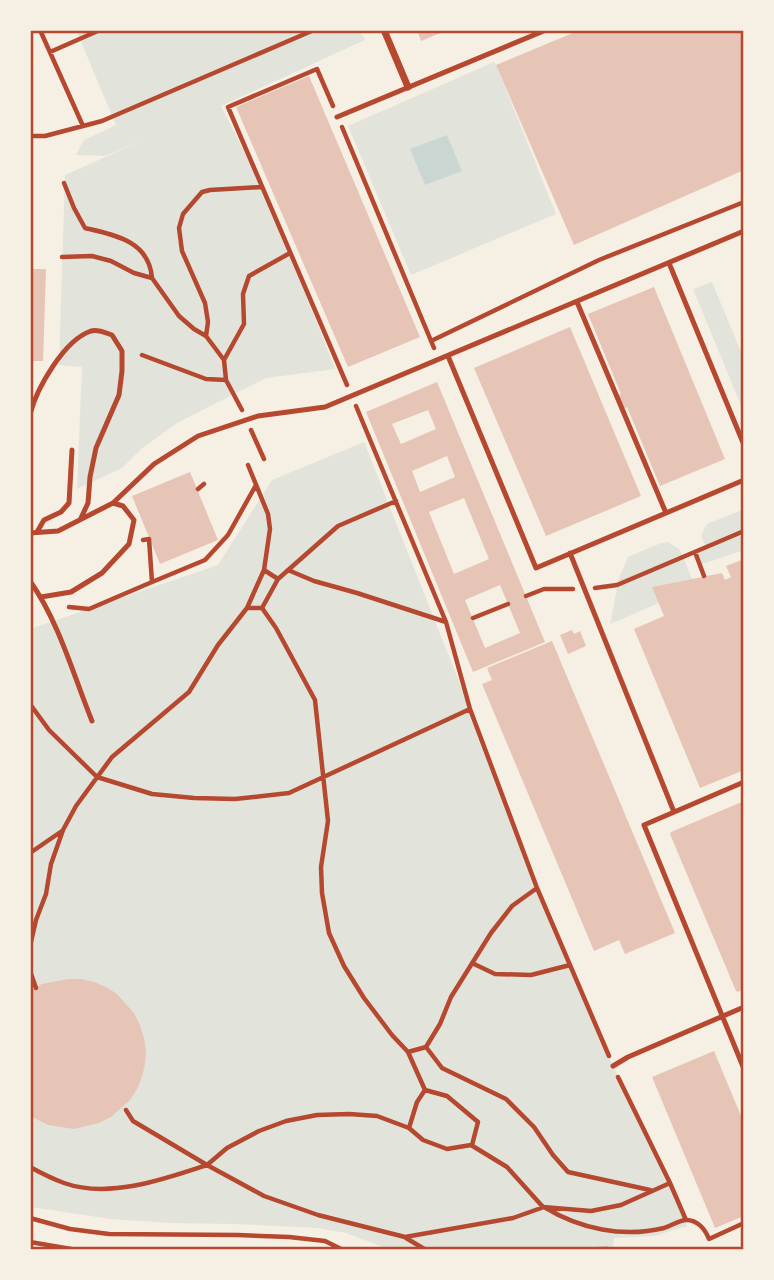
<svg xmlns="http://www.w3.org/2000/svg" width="774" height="1280" viewBox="0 0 774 1280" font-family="'IBM Plex Sans',sans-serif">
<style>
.green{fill:#e2e4dc}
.water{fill:#c9d6d2}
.building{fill:#e6c5b7;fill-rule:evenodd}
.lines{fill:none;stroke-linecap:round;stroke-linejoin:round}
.path{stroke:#b5482f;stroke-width:4.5}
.service{stroke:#b5482f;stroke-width:5}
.minor{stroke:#b5482f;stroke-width:7}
.neatline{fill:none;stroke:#b5482f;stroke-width:2.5}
</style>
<rect width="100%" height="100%" fill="#f6efe4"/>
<path class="green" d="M76,30H360L365,40L221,106L262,187L290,253L335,369L266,378L177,423L141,449L122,468L77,489L82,367L59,365L65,175L139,142L105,156L76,155L84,140L116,125Z
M494,62L496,65L556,214L411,275L348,126Z
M712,282L744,359V413L693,289Z
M364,442L470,709L537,888L613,1066L686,1220L687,1227L680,1228L655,1236L614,1238L613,1250H391L346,1233L318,1228L232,1224L171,1223L111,1219L30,1207V629L218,565L272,480Z
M744,509V550L700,565L695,552L706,547L701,535L707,524Z
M668,542L680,550L692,579L653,587L659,603L610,624L619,578L628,557L661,543Z"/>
<path class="water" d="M447,135L462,171L425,185L410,149Z"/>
<path class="building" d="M417,30H448L421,41Z
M580,30H744V170L574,245L496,65Z
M309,76L420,337L348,367L236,107Z
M30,269H46L43,361H30Z
M654,287L725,459L660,486L627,407L624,409L618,395L621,394L588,314Z
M570,327L641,496L546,536L474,368Z
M437,382L545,642L473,672L366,412ZM428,410L436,429L401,444L392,424ZM447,456L455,477L420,492L412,471ZM464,498L489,559L454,574L429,512ZM500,585L520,633L485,648L465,600Z
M190,472L218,540L160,564L132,496Z
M744,559V770L700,788L634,629L664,616L652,587L722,573L725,580L731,577L726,566Z
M572,630L574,634L580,631L586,646L568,654L560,635Z
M552,641L675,933L625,954L619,940L594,951L482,684L492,680L487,668Z
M744,801V989L738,992L736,991L670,834L671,832Z
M68,979H81L94,982L106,987L117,994L134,1013L140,1025L144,1038L146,1051L145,1064L142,1077L137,1089L130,1100L111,1117L99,1123L74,1129L48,1125L30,1116V991L42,984Z
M714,1051L744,1123V1216L715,1228L652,1077Z"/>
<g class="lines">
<path class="path" d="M40,30L83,126
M50,52L100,30
M333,106L317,69L228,107L347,385
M342,127L434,348
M30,136H45L102,121L314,30
M64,183L74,208L85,228C115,235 149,241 152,278
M62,257L92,256L111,261L134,273L152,278L179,316L194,329L206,336L224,360
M206,336L208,322L205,303L182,251L179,228L183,214L202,192L210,190L262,187
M431,341L599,260L744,202
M142,355L206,379L226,380L242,410
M226,380L224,360L244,324L243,294L249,276L290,253
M356,406L446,622L470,709L537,888L609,1056
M251,430L264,459
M198,489L204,484
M396,501L338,526L278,579L262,608L276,628L315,700L328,821L321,867L322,893L329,933L344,966L364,998L392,1035L408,1052L425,1090L447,1096L478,1122L472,1145
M695,552L704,576
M264,570L278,579
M288,570L314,581L357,593L446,622
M152,582L205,560L228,535L256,485
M595,588L617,585L744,531
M526,596L544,589H573
M69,607L89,609L152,582L149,539L143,540
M247,608H262
M473,618L508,604
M30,704L49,730L97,777L152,794L194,798L235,799L289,793L470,709
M30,853L62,831
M30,946L36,920L46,894L51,864L63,830L76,806L112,757L189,692L218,645L247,608L264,570L270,529L268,514L248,465
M472,963L495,974L531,975L570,965
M30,971L36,988
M426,1047L440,1024L451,997L491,933L512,906L537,888
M408,1052L426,1047L442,1068L506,1099L534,1127L553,1155L568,1172L650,1190
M126,1110L133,1121L207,1165L227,1148L259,1131L286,1121L317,1115L349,1114L377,1116L409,1128L423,1140L447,1149L471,1145L507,1167L543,1207L591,1211L621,1205L670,1183L618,1077
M409,1128L417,1102L425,1090
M30,1167C41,1173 53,1179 64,1183C109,1199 165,1179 207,1165L264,1196L318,1215L405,1237L513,1218L544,1207C580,1229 623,1238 664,1228C671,1226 678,1221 685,1220C697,1219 705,1229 709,1239L744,1223
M670,1183L686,1220
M30,1218L70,1229L109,1234L238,1235L289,1237L325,1241L343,1250
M406,1238L426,1250
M30,1242L77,1250
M556,1250L607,1249L611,1250"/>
<path class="service" d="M337,117L546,30
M669,263L744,445
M577,302L666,513
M448,356L536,568L744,480
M30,414C37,388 64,340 91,331C98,329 106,333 112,335L122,351V371L119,395L96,448L90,477L88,503L81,518
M37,532L44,520L61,512L69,503L72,450
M30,533L58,531L113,503L154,464L198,436L258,416L325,407L744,231
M570,553L674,812
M30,581C59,622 73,674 92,721
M41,597L71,592L102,573L129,544L134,520L123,506L113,503
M744,782L644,825L744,1069
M613,1066L628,1057L744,1007"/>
<path class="minor" d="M384,30L408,87"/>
</g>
<rect width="774" height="1280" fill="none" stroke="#f6efe4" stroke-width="63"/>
<rect x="32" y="32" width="710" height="1216" class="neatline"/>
</svg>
